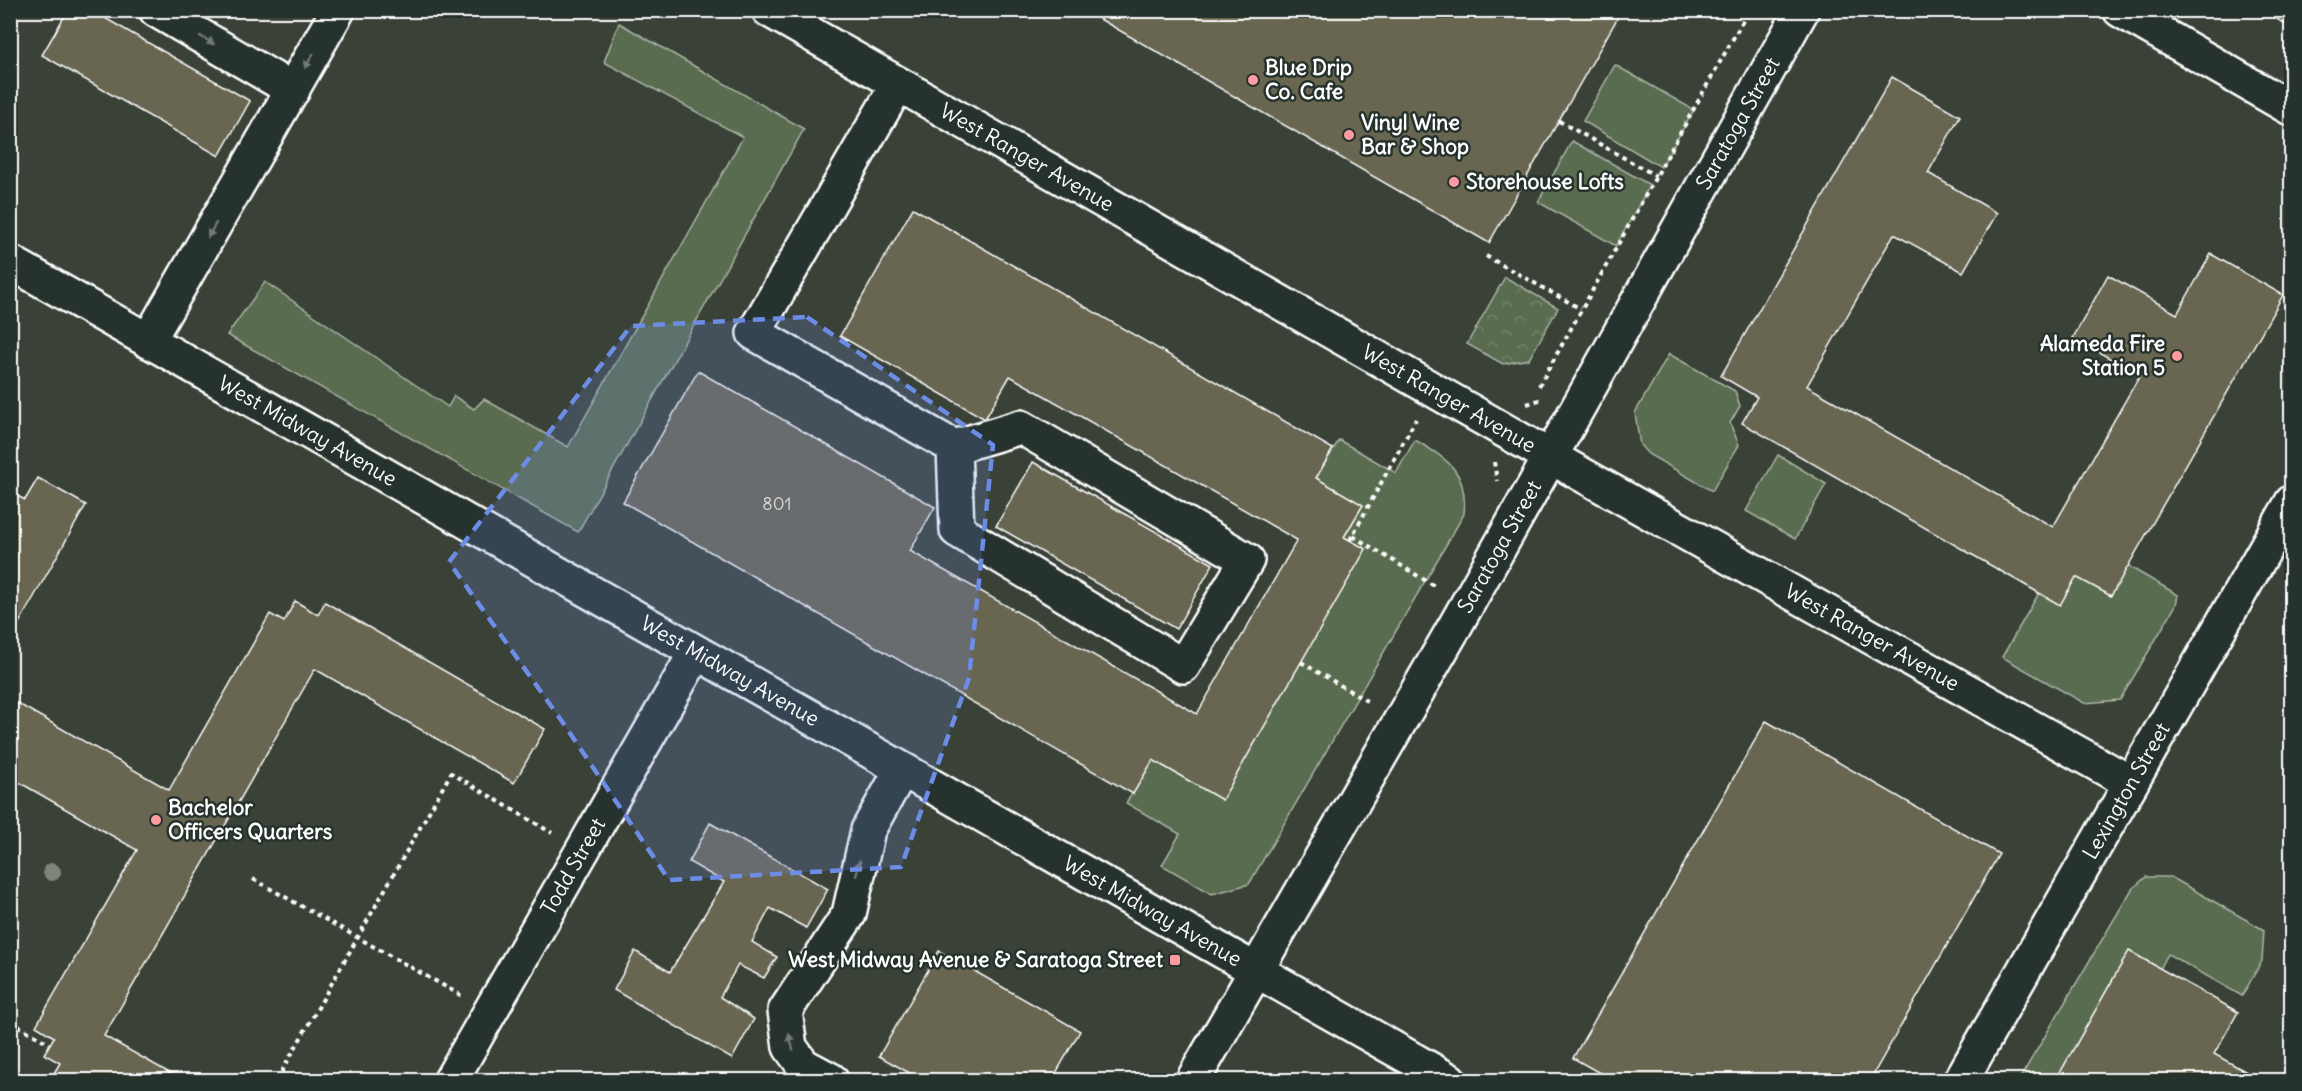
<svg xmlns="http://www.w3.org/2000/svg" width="2302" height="1091" viewBox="0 0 2302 1091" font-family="Delius,sans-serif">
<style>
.grass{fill:#5a6c4f;stroke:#acb6a7;stroke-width:1.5}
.forest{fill:url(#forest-crowns);stroke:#acb6a7;stroke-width:1.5}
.building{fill:#686551;stroke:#fff;stroke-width:1.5}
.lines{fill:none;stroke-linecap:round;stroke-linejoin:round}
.minor-casing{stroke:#fff;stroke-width:38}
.path{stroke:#fff;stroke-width:4;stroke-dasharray:4.5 4.5;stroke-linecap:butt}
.minor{stroke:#26332d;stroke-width:33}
.tree{fill:#7e867a}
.oneway{fill:#727a76}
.marked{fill:#6c8ce6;fill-opacity:0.2;stroke:#6c8ce6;stroke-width:4.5;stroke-dasharray:12 8;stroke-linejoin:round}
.poi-dot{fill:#ff9aa2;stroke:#26332d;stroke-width:2}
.labels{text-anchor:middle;stroke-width:5;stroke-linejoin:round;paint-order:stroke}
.number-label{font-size:18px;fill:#d9d8d4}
.poi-label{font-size:21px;font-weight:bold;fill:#fff;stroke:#26332d;text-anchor:start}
.street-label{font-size:21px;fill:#fff;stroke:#26332d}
</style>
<defs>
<pattern id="forest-crowns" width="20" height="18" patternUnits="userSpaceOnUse" patternTransform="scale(1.5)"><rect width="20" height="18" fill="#5a6c4f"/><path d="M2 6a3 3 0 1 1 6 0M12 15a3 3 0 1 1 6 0" fill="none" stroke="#738269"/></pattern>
</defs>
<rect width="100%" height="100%" fill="#3a4238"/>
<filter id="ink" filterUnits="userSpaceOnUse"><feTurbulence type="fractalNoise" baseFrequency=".0167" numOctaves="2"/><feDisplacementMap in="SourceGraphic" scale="12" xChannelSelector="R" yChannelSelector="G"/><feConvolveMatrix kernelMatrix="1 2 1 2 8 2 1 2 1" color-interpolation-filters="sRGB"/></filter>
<g filter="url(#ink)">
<path class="grass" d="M619,23L804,129L578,532L227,335L265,282L448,407L454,396L474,409L484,399L568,447L743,137L604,62Z
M1615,65L1694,110L1661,167L1583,121Z
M1572,141L1650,185L1616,246L1538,202Z
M1669,354L1735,391L1740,406L1730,423L1739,445L1712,491L1648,454L1640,445L1635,413Z
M1339,440L1396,473L1415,440C1449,460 1468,472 1464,514L1249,884L1212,894L1162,865L1180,834L1126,803L1153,760L1222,800L1365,549L1344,537L1362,505L1316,478Z
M1778,455L1826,484L1795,539L1746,511Z
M2128,566L2178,595L2176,605L2120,700L2084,703L2002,657L2039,593L2060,604L2076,577L2111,596Z
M2146,877H2171L2264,930L2262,961L2242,996L2168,954L2160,969L2129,951L2056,1080H2019L2132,889Z"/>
<path class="forest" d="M1505,277L1558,308L1529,359L1503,364L1467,344Z"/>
<path class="building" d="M68,10H91L250,101L219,156L42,55Z
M1084,10H1622L1489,243Z
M2261,10H2292V28Z
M1892,77L1960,116L1928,173L1997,213L1963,272L1894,234L1807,386L2053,527L2140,375L2073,338L2108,275L2177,314L2211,254L2283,295L2111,596L2076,577L2060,605L2039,593L1742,423L1757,397L1721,376Z
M913,208L1333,449L1316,478L1363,505L1344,537L1366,549L1222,800L1153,760L1133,794L623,502L698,371L935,507L910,551L1197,714L1297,540L1010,376L985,419L840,336Z
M1033,462L1213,564L1176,629L996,526Z
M38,478L86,505L10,639V492L25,500Z
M295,601L318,615L325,602L545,729L514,783L315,669L104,1036L182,1080H55L51,1078L60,1063L44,1054L54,1037L36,1026L137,850L10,777V699L169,790L270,614L284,622Z
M1766,721L1999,854L1870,1080H1612L1573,1058Z
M710,823L828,889L806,928L770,908L752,942L777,957L764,978L738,965L720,997L754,1019L732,1059L614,990L635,951L670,972L724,882L689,862Z
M939,951L1080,1031L1052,1080H922L879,1056Z
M2129,951L2238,1012L2214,1054L2261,1080H2056Z"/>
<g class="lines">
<g class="minor-casing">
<g id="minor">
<path d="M156,10L293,90"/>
<path id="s1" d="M769,10L1549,456L2131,783"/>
<path d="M2120,10L2292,109"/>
<path d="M898,84L754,333L954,447L1021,427L1247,560L1183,666L957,530L954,447"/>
<path id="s2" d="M10,262L1449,1080"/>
<path d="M148,341L338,10"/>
<path id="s3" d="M451,1080L695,654"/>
<path d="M831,1080L803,1065L790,1047L785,1011L849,914L868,830L901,771"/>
<path id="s4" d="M1193,1080L1455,626L1802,10"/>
<path id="s5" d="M1961,1080L2292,502"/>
</g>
</g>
<path class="path" d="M1559,121L1656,176
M1486,256L1581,309
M1539,386L1749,10
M1527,404L1542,399
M1494,462L1497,481
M1353,536L1436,587
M1350,540L1416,419
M1301,662L1370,703
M253,879L462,996
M10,1021L50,1044
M277,1080L451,773L552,833"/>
<use href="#minor" class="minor"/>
</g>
<circle class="tree" cx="52" cy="872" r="9"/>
<defs><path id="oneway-solid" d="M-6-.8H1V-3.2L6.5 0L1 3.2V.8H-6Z" transform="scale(1.5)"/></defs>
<g class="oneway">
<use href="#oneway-solid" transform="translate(207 40) rotate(30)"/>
<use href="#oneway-solid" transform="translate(309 61) rotate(120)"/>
<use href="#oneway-solid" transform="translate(212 230) rotate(120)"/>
<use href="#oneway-solid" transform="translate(858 868) rotate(-76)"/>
<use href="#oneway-solid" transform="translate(791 1042) rotate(-105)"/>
</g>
</g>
<path class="marked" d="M807,317L993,445L969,678L901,867L669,880L561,720L449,562L631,326Z"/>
<g class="poi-dot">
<circle cx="1253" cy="80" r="6"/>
<circle cx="1349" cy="135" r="6"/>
<circle cx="1454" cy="182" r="6"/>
<circle cx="2177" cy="356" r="6"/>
<circle cx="156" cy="820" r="6"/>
<rect x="1169" y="954" width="12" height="12" rx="3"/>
</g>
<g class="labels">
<g class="number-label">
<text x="777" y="510">801</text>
</g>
<g class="poi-label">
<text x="1265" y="75">Blue Drip<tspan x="1265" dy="24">Co. Cafe</tspan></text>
<text x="1361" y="130">Vinyl Wine<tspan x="1361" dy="24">Bar &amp; Shop</tspan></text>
<text x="1466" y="189">Storehouse Lofts</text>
<text x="2165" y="351" text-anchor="end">Alameda Fire<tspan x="2165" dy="24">Station 5</tspan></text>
<text x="168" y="815">Bachelor<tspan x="168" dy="24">Officers Quarters</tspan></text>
<text x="1163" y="967" text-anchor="end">West Midway Avenue &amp; Saratoga Street</text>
</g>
<g class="street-label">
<text dy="7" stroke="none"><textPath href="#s4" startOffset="1101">Saratoga Street</textPath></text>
<text dy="7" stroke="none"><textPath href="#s1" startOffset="297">West Ranger Avenue</textPath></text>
<text dy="7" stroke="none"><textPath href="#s1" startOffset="783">West Ranger Avenue</textPath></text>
<text dy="7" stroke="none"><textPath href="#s2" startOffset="342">West Midway Avenue</textPath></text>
<text dy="7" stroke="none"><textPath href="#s4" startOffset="615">Saratoga Street</textPath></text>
<text dy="7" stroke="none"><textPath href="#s1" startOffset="1269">West Ranger Avenue</textPath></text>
<text dy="7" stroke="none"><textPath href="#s2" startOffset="828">West Midway Avenue</textPath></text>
<text dy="7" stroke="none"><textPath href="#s5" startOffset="333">Lexington Street</textPath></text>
<text dy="7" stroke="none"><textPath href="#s3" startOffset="246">Todd Street</textPath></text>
<text dy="7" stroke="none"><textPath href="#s2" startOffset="1314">West Midway Avenue</textPath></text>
</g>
</g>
<rect width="2302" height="1091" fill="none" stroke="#26332d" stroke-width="36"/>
<rect x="18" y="18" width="2266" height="1055" fill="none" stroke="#fff" stroke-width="2" filter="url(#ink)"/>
</svg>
